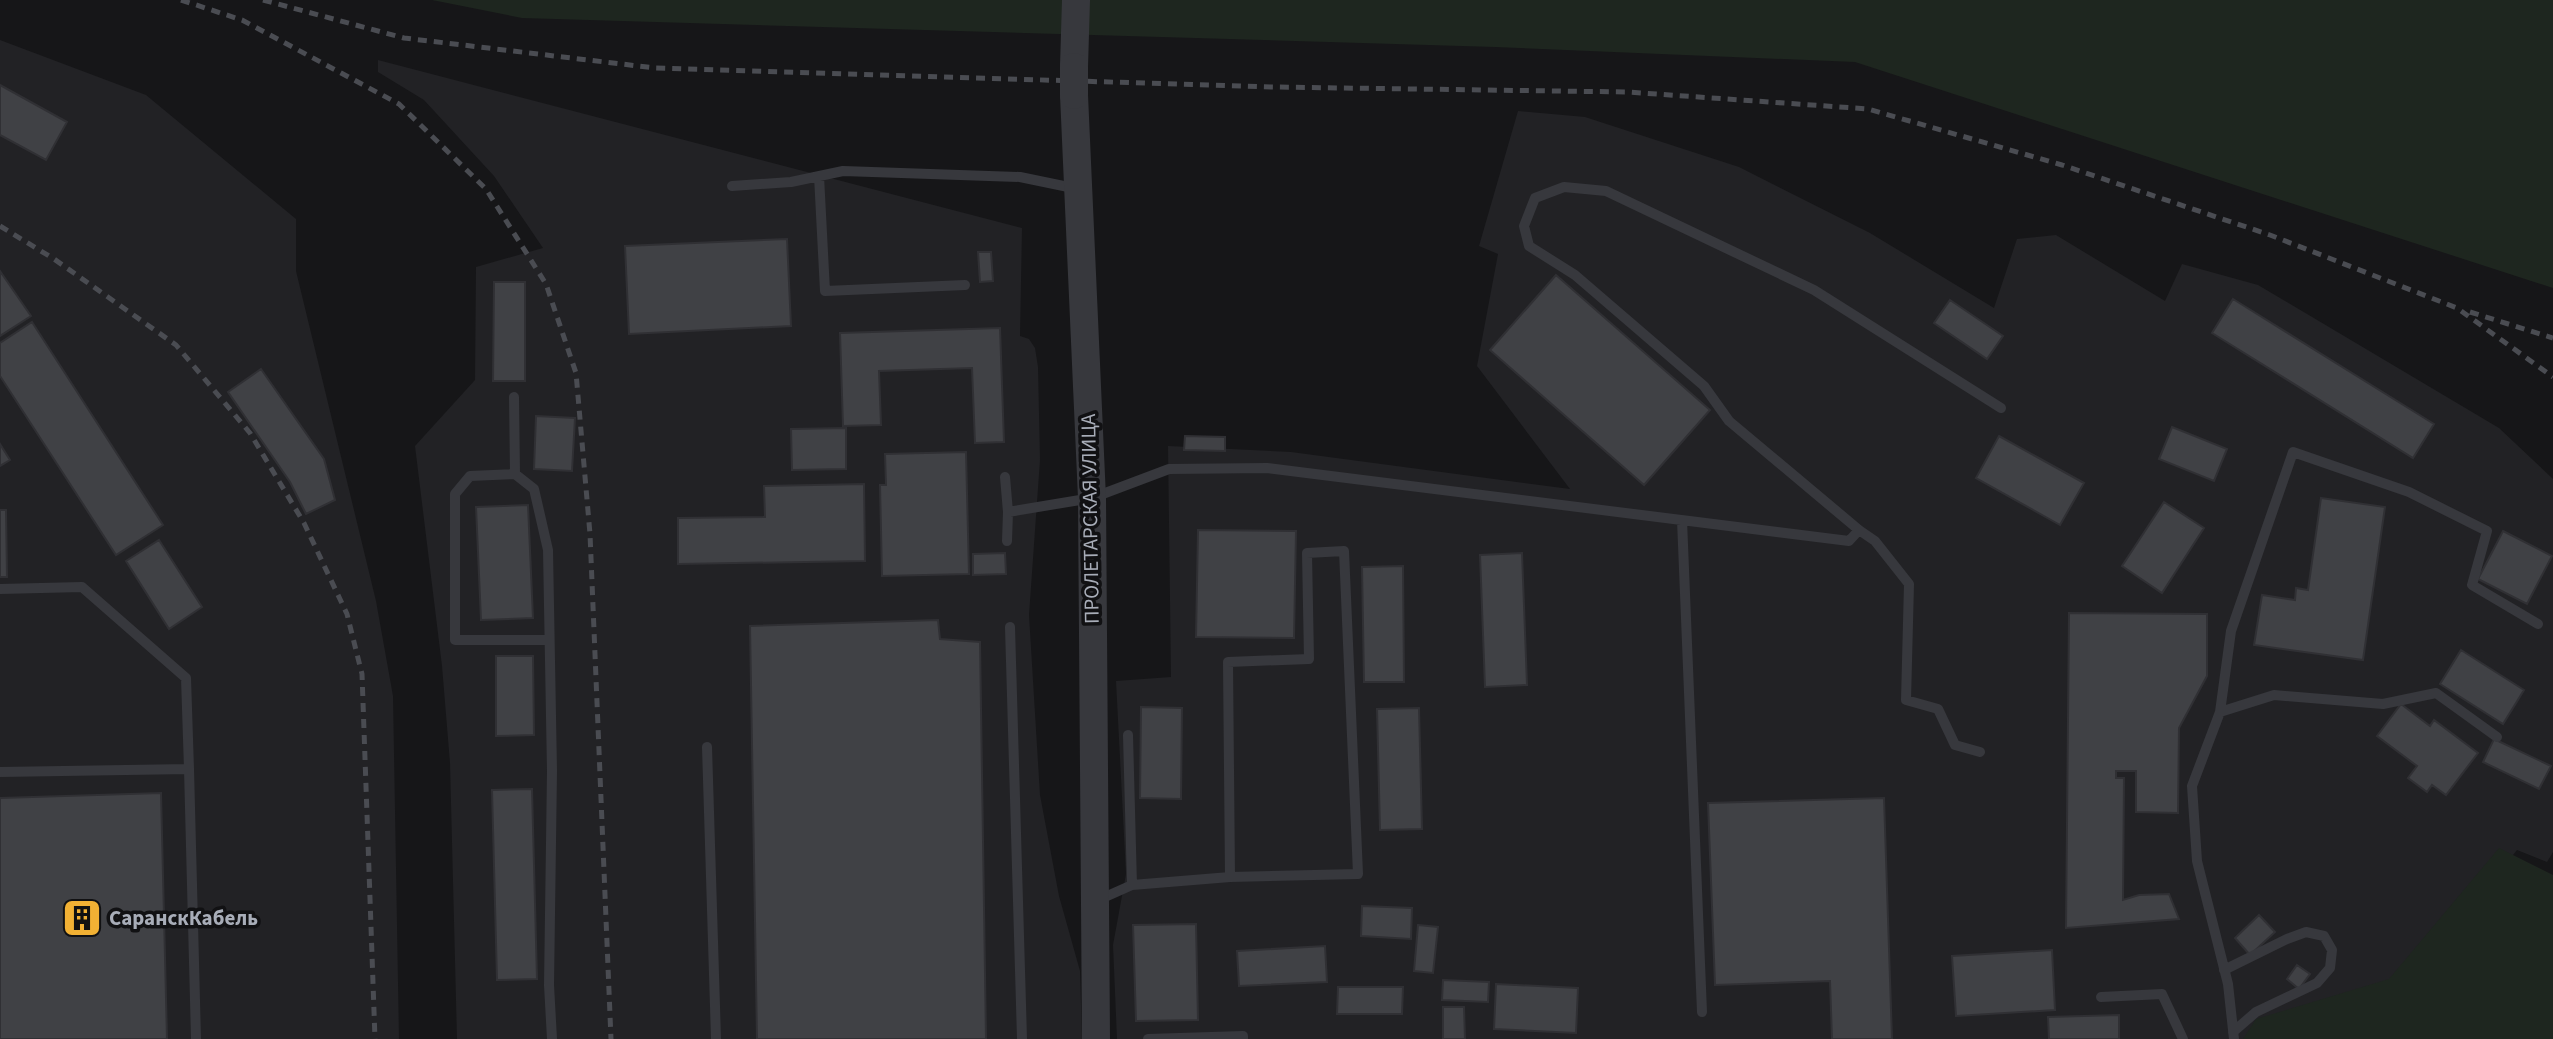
<svg xmlns="http://www.w3.org/2000/svg" width="2553" height="1039" viewBox="0 0 2553 1039" font-family="'Source Sans 3',sans-serif">
<style>
.built{fill:#222225}
.green{fill:#1e261f}
.building{fill:#404145;stroke:#303034;stroke-width:2}
.lines{fill:none;stroke-linecap:round;stroke-linejoin:round}
.service{stroke:#37383d;stroke-width:10}
.tertiary{stroke:#37383d;stroke-width:28}
.rail{stroke:#4a4c52;stroke-width:5;stroke-dasharray:9 7;stroke-linecap:butt}
.tertiary-bridge{stroke:#37383d;stroke-width:28}
.labels{text-anchor:middle;stroke-width:7;stroke-linejoin:round;paint-order:stroke}
.street-label{font-size:21px;fill:#a8adb8;stroke:#111113}
.poi-label{font-size:21px;font-weight:bold;fill:#a8adb8;stroke:#111113;text-anchor:start}
</style>
<rect width="100%" height="100%" fill="#161618"/>
<path class="built" d="M0,40L146,95L296,219V271L376,601L393,696L399,1039H0Z
M378,60L1022,228L1020,336L1029,339L1035,348L1038,367L1040,460L1029,615L1040,795L1059,896L1080,971L1082,1039H457L450,763L442,666L415,446L475,380L476,267L543,248L494,176L424,100L378,72Z
M1518,111L1585,117L1739,167L1870,233L1994,308L2017,239L2056,235L2165,301L2182,264L2258,285L2499,428L2553,479V852L2547,862L2517,850L2409,985L2285,1039H1117L1113,945L1126,874L1116,681L1171,677L1168,446L1291,452L1570,489L1477,366L1498,254L1479,246Z"/>
<path class="green" d="M432,0H2553V288L1855,62L1495,47L522,18Z
M2499,848L2553,875V1039H2243L2256,1019L2389,979Z"/>
<path class="building" d="M0,85L67,122L46,160L0,135Z
M787,239L791,326L629,334L625,246Z
M978,252H991L993,281L980,282Z
M0,271L31,316L0,336Z
M1556,275L1710,410L1644,485L1490,350Z
M494,282H525V381H493Z
M2233,299L2434,424L2413,458L2212,333Z
M1950,300L2003,336L1987,359L1934,323Z
M32,322L163,525L116,555L0,376V343Z
M1000,328L1004,442L975,443L972,368L879,371L881,425L843,426L840,333Z
M261,369L324,459L335,500L306,514L290,482L228,392Z
M536,416L575,418L572,471L534,469Z
M2172,427L2227,449L2214,481L2159,459Z
M846,428V469L792,470L791,429Z
M1185,436L1225,437V451L1184,450Z
M1999,436L2084,483L2060,525L1976,478Z
M0,444L10,460L0,466Z
M966,452L969,574L882,576L880,485H886L885,454Z
M864,484L865,561L678,564V518L765,517L764,486Z
M2321,498L2385,507L2363,660L2254,645L2262,595L2295,600L2296,588L2308,590Z
M2164,502L2204,528L2162,593L2122,566Z
M528,505L533,618L481,620L476,507Z
M0,510H6L7,577H0Z
M1198,530L1296,531L1294,638L1196,637Z
M2503,531L2552,556L2527,604L2478,579Z
M159,540L202,607L169,629L126,561Z
M1005,553L1006,574L973,575V554Z
M1522,553L1527,685L1485,687L1480,555Z
M1403,566L1404,682H1364L1362,567Z
M2069,613L2207,614V676L2179,728L2178,813L2136,812V771H2116V778H2124L2123,900L2139,895L2169,894L2179,919L2066,928Z
M938,620L940,639L980,642L986,1039H757L750,626Z
M2461,650L2524,690L2503,724L2440,684Z
M496,656H533L534,735L496,736Z
M2401,704L2430,726L2434,720L2478,753L2446,795L2432,785L2427,792L2408,778L2417,766L2377,736Z
M1141,707L1182,708L1181,799L1140,798Z
M1419,708L1422,829L1380,830L1377,709Z
M2494,739L2551,766L2539,789L2483,762Z
M532,789L537,979L497,980L492,790Z
M161,793L167,1039H0V798Z
M1884,798L1892,1039H1832L1830,981L1715,985L1708,803Z
M1362,906L1412,908L1411,939L1361,936Z
M2259,915L2275,932L2250,955L2235,938Z
M1196,924L1198,1020L1136,1021L1133,925Z
M1418,925L1438,927L1433,973L1414,971Z
M1325,946L1327,982L1239,986L1237,951Z
M2052,950L2055,1010L1956,1016L1952,956Z
M2297,965L2310,974L2299,989L2287,979Z
M1443,980L1489,982L1488,1002L1442,1000Z
M1496,984L1578,988L1576,1033L1494,1029Z
M1338,987H1403L1402,1014H1337Z
M1443,1007H1464L1465,1039H1443Z
M2119,1015V1039H2049L2048,1017Z"/>
<g class="lines">
<path class="service" d="M819,176L825,291L965,285
M732,186L791,182L843,171L1020,177L1078,189
M514,397L515,474
M1005,477L1008,512L1092,498L1169,469L1267,468L1849,541L1859,530
M1682,520L1702,1012
M1007,541L1008,512
M0,589L82,587L186,678L189,769
M1010,627L1022,1039
M549,640H455V494L470,476L515,474L534,489L548,550L552,771L549,985L552,1039
M2220,712L2274,695L2383,704L2436,693L2497,737
M707,747L716,1039
M1980,752L1955,745L1938,709L1906,700L1909,584L1875,541L1859,530L1729,421L1704,386L1575,275L1529,246L1524,226L1535,198L1564,187L1606,191L1814,290L2001,408
M0,772L189,769L196,1039
M1132,885L1230,877L1228,662L1309,659L1307,553L1344,551L1358,874L1230,877
M1096,901L1132,885L1128,735
M2224,970L2287,939L2306,932L2324,936L2332,950L2330,968L2317,983L2256,1012L2233,1032
M2101,997L2162,994L2183,1039
M1148,1039L1243,1036V1039
M2234,1039L2228,984L2197,861L2192,786L2220,712L2231,631L2293,452L2409,492L2487,531L2472,585L2538,624"/>
<path class="tertiary" d="M1074,67L1076,0
M1074,95L1092,498L1096,1039"/>
<path class="rail" d="M181,0L242,20L399,104L486,189L546,284L576,373L590,534L611,1039
M263,0L404,38L655,68L1271,87L1628,92L1868,109L2062,165L2270,235L2457,308L2553,377
M0,226L54,259L176,345L250,433L304,523L347,614L362,674L375,1039
M2470,312L2553,338"/>
<path class="tertiary-bridge" d="M1074,95V67"/>
</g>
<defs>
<g id="building-square" transform="scale(2.0125)"><rect x="-9" y="-9" width="18" height="18" rx="4" fill="#f2b134" stroke="#111113"/><path d="M-4-6H4V6H1V3H-1V6H-4ZM-2.5-4.3h1.7v1.8h-1.7ZM.8-4.3h1.7v1.8H.8ZM-2.5-1h1.7V.8h-1.7ZM.8-1h1.7V.8H.8Z" fill="#111"/></g>
</defs>
<g fill-rule="evenodd">
<use href="#building-square" x="82" y="918"/>
</g>
<g class="labels">
<g class="street-label">
<text transform="translate(1090 519) rotate(-91)" y="7">ПРОЛЕТАРСКАЯ УЛИЦА</text>
</g>
<g class="poi-label">
<text x="109" y="925">СаранскКабель</text>
</g>
</g>
</svg>
